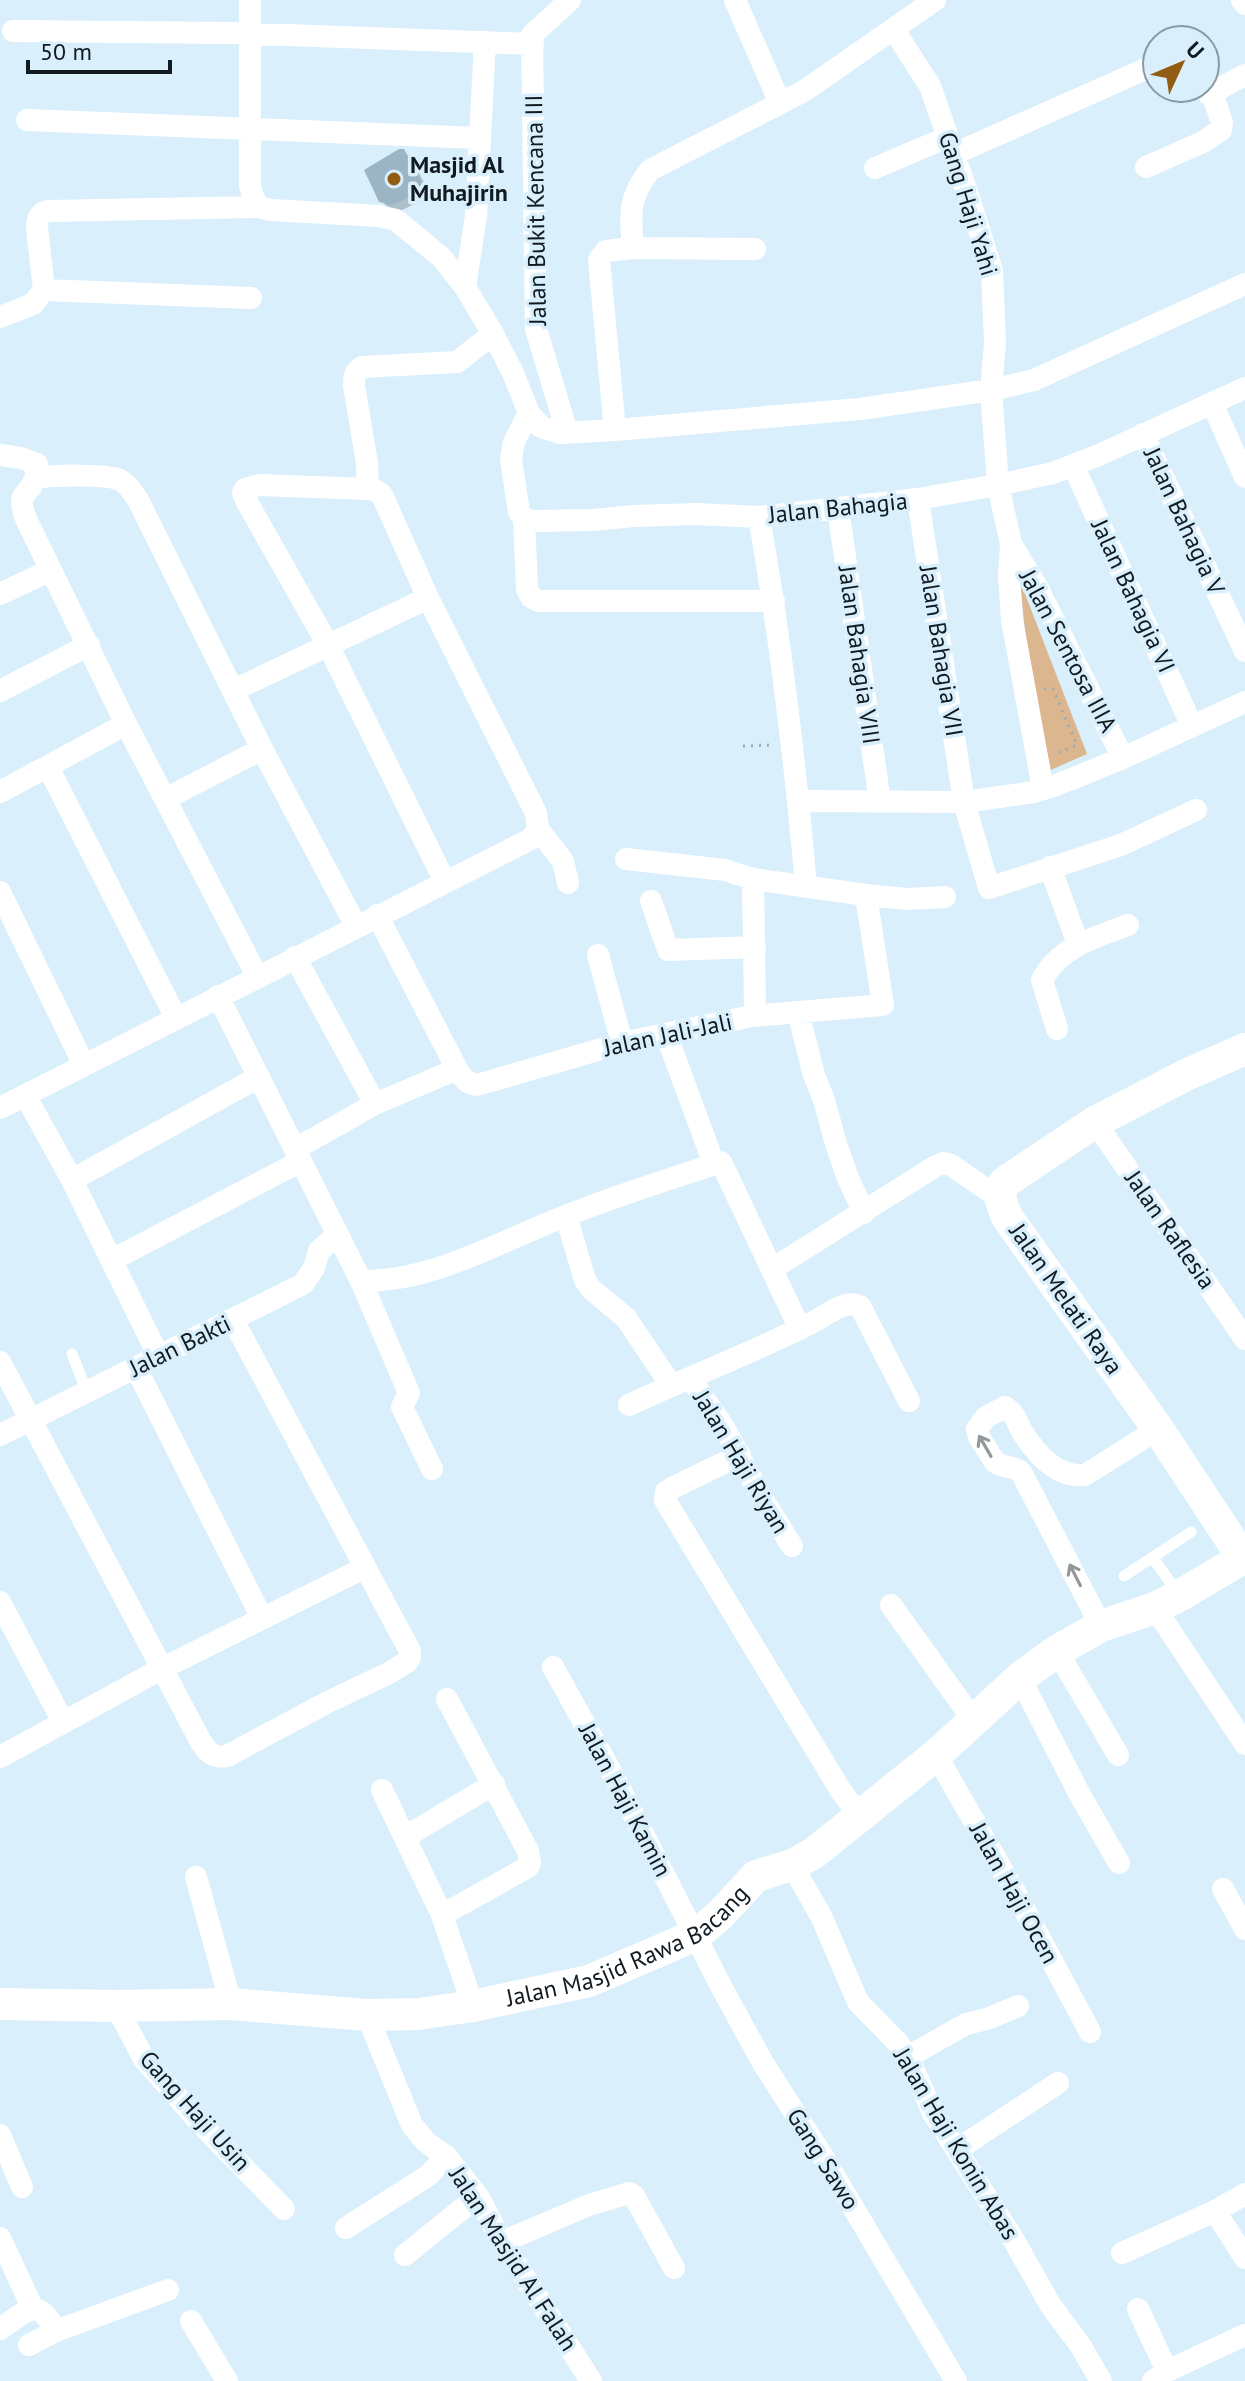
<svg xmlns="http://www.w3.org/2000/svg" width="1245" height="2381" viewBox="0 0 1245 2381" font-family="'PT Sans',sans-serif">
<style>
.green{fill:#dbb68e}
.shadow{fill:#0003}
.building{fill:#9bb5c5}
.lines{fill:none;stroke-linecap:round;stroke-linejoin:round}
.path{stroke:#99abb5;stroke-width:3;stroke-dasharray:2 6;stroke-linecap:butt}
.lane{stroke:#fff;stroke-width:11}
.street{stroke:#fff;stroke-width:22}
.secondary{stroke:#fff;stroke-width:32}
.oneway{stroke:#93989b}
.poi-dot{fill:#925c12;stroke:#d9effc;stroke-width:3}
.labels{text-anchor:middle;stroke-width:7;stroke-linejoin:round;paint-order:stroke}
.poi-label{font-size:24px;font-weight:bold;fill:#101a20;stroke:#d9effc;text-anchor:start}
.street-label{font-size:24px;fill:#101a20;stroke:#d9effc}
</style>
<rect width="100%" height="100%" fill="#d9effc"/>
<path class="green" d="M1020,581L1087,754L1046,772L1038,762Z"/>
<path class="shadow" d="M403,151L411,158L431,196L400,211L389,208L381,201Z"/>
<path class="building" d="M399,149H404L425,189L392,205L379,202L364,170Z"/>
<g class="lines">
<path class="path" d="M1044,689H1053L1077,745L1056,754
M743,746L771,745"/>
<path class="lane" d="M72,1354L87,1392
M1153,1558L1177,1592
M1124,1576L1191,1532"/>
<path class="street" d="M250,0V185L253,197L259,207
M735,0L780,103
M1242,0L1245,4
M894,30L930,86L968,195L992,271L995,343L991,390L998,485L1011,544L1009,576L1012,620L1043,789
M13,31L231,33L533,44
M1209,94L1245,75
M27,120L479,138
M954,154L1157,64
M1146,167L1203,142L1221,130L1222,122L1213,96L1204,88
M875,168L948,137
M633,248C630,213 628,198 650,170L804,91L935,0
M465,287L476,216L485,42
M44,290L251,298
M0,317L33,304L44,290L37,228C37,219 39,213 48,211L259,207L271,210L379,216L396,220L441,257L465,287L493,334L513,373L529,413L541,427L560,433L615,430L860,409L991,390L1034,380L1245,284
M1212,403L1245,477
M529,413L514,442L511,459L519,512L524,519L533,521L593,520L634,516L696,514L759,517L918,499L998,485L1053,473L1099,455L1245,388
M615,430L599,260L606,251L633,248L755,249
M567,432L536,329L532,35L570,0
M1143,434L1245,651
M0,455L21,458L37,464C36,466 36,476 35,479C27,499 16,490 26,519L126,724L257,976
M1073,465L1192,726
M36,478C52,475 107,474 120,480C128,484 133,493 138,500L262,749L356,926
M368,489L367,463L354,386C354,377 354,372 362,367L457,362L493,334
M918,499L964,802L989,888L1121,845L1196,810
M838,508L880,802
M759,517C781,641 795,761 806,885
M524,519L527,589L531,597L538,601H774
M1011,544L1036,585L1123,758
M0,594L51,570
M234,690L428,598
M0,691L89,645
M48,767L176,1018
M0,792L126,724
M167,798L262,749
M810,801L964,802L1034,792L1054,786L1123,758L1245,702
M538,829L563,861L568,883
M626,859L725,870L753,879L866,895L907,899L945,897
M1050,867L1078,944
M0,892L84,1065
M651,901L668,950L755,947
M598,955L622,1043
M295,957L375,1104
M218,996L361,1281L409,1393L402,1407L432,1469
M798,1012L814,1075L824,1100L836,1144L848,1178L864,1213
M752,1016L883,1005L866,895
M1057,1029L1042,980C1059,947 1096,937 1128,925
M666,1034L714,1164
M457,1069C463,1078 466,1083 477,1085L622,1043L752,1016L755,1011L753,879
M25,1095L72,1180L159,1357
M0,1108L531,839L538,829L536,813L428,598L382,495L377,491L368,489L259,485L245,489L243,493L247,502L328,645L445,882
M1095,1122L1245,1339
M295,1149L375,1104L457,1069L377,915
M72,1180L259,1077
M566,1216L585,1280L591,1289L626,1318L671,1385
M112,1260L301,1161
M772,1269L934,1167L943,1163L951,1165L999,1198
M361,1281C431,1282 495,1244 558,1219C611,1197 667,1180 721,1162L800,1329
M0,1362L201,1742C208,1753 213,1758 227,1756L328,1702L389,1673L407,1662L410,1657V1651L233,1320
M136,1368L262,1618
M690,1378L723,1426L762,1498L792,1546
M629,1405C691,1376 755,1352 815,1321C828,1314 846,1299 860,1306L909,1401
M0,1435L303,1284L314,1268L319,1251L338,1234
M740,1455L672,1488L666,1492L665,1500L841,1791L860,1816
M0,1602L63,1722
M891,1605L974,1721
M1155,1608L1245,1744
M1101,1626L1021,1472C1013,1465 1004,1469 995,1462L979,1437L977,1429L986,1417L1005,1407C1016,1414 1017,1423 1023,1433C1037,1455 1058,1478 1085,1475L1158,1429
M1057,1651L1118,1755
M553,1667L613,1775L723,1990L763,2063L825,2160L956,2381
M1020,1678L1080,1795L1119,1863
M936,1755L1015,1892L1090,2032
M0,1757L161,1669L364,1568
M382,1790L442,1915L473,2006
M405,1837L494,1784
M792,1865L822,1918L858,2002L898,2043L908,2057L933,2113L1012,2237L1051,2306L1080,2345L1101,2381
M196,1877L231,2004
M1223,1889L1245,1929
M442,1915L528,1867L530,1863L528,1851L447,1699
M116,2006L144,2059L202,2125L284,2209
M367,2015L412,2125L426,2142L446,2156L478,2196L502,2242L591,2381
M908,2057L966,2024L987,2019L1018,2006
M0,2135L22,2187
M958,2149L1058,2083
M1245,2194L1215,2211L1245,2258
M346,2228L429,2175L446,2156
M0,2238L33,2309
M502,2242L589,2205L629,2193L634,2196L674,2268
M1122,2253L1215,2211
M405,2255L478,2196
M1138,2309L1167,2371
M191,2321L227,2381
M0,2329C27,2311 37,2295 56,2331
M29,2345L56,2331L168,2290
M1153,2381L1167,2371L1245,2335"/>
<path class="secondary" id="s1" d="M0,2004L116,2006L231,2004L367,2015L418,2014L473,2006L589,1981L696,1935L720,1915L756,1876L792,1865L814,1853L936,1755L1020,1678L1057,1651L1101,1626L1155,1608L1179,1596L1243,1558L1158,1429L1007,1217C1001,1203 997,1195 1005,1182L1095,1122L1188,1074L1245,1049"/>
</g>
<defs><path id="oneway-shaft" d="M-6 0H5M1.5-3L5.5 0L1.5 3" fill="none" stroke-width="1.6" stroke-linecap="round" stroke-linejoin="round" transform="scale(2)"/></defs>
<g class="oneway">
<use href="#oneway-shaft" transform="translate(985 1446) rotate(-120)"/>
<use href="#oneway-shaft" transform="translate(1075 1575) rotate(-117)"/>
</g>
<circle class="poi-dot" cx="394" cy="179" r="8"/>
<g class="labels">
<g class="poi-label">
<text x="410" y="173">Masjid Al<tspan x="410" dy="28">Muhajirin</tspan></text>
</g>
<g class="street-label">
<text transform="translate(968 204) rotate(73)" y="8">Gang Haji Yahi</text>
<text transform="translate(536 210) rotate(-91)" y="8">Jalan Bukit Kencana III</text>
<text transform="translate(838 508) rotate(-6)" y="8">Jalan Bahagia</text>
<text transform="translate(1184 521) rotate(65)" y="8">Jalan Bahagia V</text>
<text transform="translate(1133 596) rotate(65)" y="8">Jalan Bahagia VI</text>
<text transform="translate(941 651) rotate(81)" y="8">Jalan Bahagia VII</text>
<text transform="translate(1068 651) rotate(62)" y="8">Jalan Sentosa IIIA</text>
<text transform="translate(859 655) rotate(82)" y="8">Jalan Bahagia VIII</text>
<text transform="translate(668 1035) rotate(-12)" y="8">Jalan Jali-Jali</text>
<text transform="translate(1170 1230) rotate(55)" y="8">Jalan Raflesia</text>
<text transform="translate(1066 1299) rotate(55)" y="8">Jalan Melati Raya</text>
<text transform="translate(180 1346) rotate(-26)" y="8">Jalan Bakti</text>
<text transform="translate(741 1462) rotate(59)" y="8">Jalan Haji Riyan</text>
<text transform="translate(625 1800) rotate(62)" y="8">Jalan Haji Kamin</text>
<text transform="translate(1014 1893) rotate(61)" y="8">Jalan Haji Ocen</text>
<text dy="8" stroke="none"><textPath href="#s1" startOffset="642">Jalan Masjid Rawa Bacang</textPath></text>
<text transform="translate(195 2111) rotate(48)" y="8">Gang Haji Usin</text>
<text transform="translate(956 2144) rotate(59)" y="8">Jalan Haji Konin Abas</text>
<text transform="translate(823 2159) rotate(58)" y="8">Gang Sawo</text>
<text transform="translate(513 2259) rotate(57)" y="8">Jalan Masjid Al Falah</text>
</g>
</g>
<g transform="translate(1181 64) rotate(46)"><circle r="38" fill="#d9effc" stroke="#899aa4" stroke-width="2"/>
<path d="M0-6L14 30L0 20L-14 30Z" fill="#925c12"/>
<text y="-12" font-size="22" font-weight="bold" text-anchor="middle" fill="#101a20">U</text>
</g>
<path d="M28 60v12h142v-12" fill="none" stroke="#101a20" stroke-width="4"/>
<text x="40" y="60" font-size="24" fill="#101a20" stroke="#d9effc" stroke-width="6" paint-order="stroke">50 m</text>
</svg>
